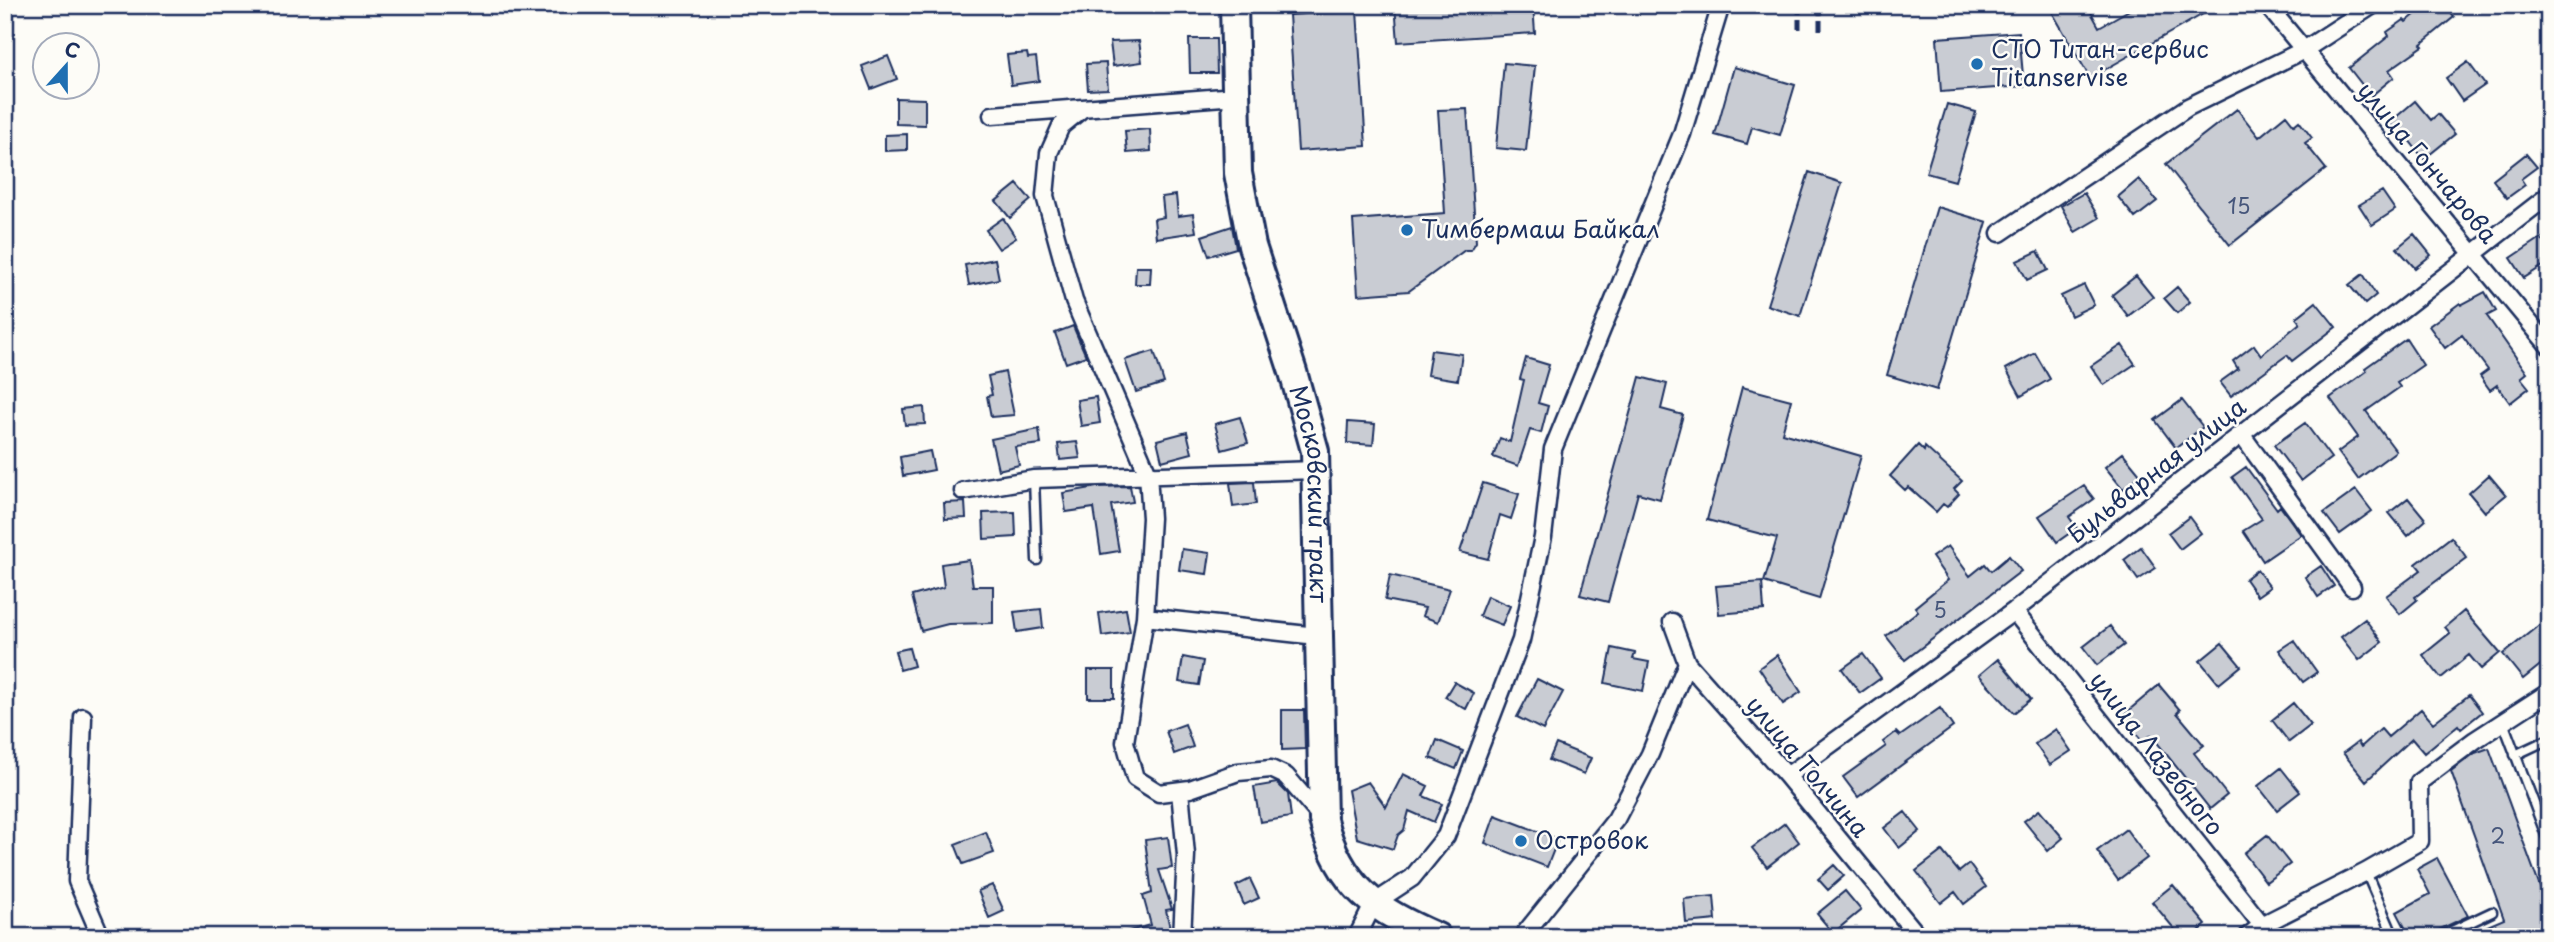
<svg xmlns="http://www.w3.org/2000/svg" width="2554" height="942" viewBox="0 0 2554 942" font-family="'Playpen Sans',sans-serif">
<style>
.building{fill:#c9ccd3;stroke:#1b2f5e;stroke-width:2}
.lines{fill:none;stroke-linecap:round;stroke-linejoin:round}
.service-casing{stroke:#1b2f5e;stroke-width:13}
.minor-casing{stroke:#1b2f5e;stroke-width:21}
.primary-casing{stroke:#1b2f5e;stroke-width:32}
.service{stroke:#fdfcf7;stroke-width:8}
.minor{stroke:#fdfcf7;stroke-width:16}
.primary{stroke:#fdfcf7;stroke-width:26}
.rail{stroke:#1b2f5e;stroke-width:5;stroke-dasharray:10 5;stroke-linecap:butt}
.poi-dot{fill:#1f6fb2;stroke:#fdfcf7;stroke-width:2.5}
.labels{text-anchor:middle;stroke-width:5;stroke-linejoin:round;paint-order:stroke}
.number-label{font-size:21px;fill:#46567b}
.poi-label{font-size:24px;fill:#1b2f5e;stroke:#fdfcf7;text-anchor:start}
.street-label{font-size:24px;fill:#1b2f5e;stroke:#fdfcf7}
</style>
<rect width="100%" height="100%" fill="#fdfcf7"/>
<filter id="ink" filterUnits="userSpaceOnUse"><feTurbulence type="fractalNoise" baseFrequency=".0143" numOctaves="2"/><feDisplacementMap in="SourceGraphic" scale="14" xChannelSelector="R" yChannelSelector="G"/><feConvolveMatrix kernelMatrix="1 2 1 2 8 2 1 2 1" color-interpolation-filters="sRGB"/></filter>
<g filter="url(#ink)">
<path class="building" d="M1395,5H1533L1535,33L1398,42Z
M2048,5H2087L2099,27L2138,5H2219L2090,78Z
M2427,5H2444L2454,17L2421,44L2423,46L2389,70L2394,77L2371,96L2349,68L2389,36L2387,32L2404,20L2406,22Z
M1357,11L1366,146L1298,151L1289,15Z
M2019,32L2024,86L1941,92L1937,38Z
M1189,39H1216L1217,73H1190Z
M1139,41L1142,62L1113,66L1110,42Z
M1027,53L1028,58L1036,57L1039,81L1011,85L1007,55Z
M888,56L897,79L871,89L862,66Z
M2468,62L2485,85L2462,101L2446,78Z
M1106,63L1108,89L1088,90L1086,64Z
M1504,63L1535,66L1526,151L1496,148Z
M1734,67L1795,85L1780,135L1752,127L1747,144L1715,135Z
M896,98L925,99V125L896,124Z
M2415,101L2431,120L2438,114L2455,134L2424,159L2408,139L2404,141L2389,123Z
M1947,104L1976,112L1955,181L1926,173Z
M1467,109L1476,242L1471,250H1465L1409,291L1358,295L1353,220L1445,213L1438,110Z
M2237,109L2259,137L2286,115L2294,125L2299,121L2312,138L2305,143L2326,169L2230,245L2166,164Z
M1150,129L1151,151L1127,153L1125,131Z
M907,134V150L885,151V135Z
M2526,154L2537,167L2521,179L2525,185L2507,198L2493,180Z
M1809,172L1842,183L1800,316L1767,305Z
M2139,179L2157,201L2135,218L2118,197Z
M1017,184L1031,200L1010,218L996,201Z
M2382,191L2395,210L2372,225L2359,205Z
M2084,193L2099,218L2075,232L2061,206Z
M1176,195L1178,216L1193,214L1196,232L1156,238L1154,219L1164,217L1162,197Z
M1937,207L1987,222L1937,390L1887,375Z
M1003,218L1016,238L999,249L986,230Z
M1232,226L1236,248L1209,256L1202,236Z
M2414,234L2431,255L2415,268L2397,248Z
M2541,238L2549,249V262L2524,278L2511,258Z
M2038,251L2048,270L2027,280L2017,261Z
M995,259L999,279L969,285L965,265Z
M1136,267H1151L1150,284H1135Z
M2363,274L2376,295L2365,304L2349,285Z
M2136,276L2153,297L2128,316L2112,295Z
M2084,285L2094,305L2071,316L2061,296Z
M2177,287L2190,302L2177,313L2164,298Z
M2485,292L2496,311L2487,316L2527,373L2521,378L2529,388L2510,403L2497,385L2490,390L2480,376L2488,370L2462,335L2445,348L2429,326L2460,303L2461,305Z
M2316,302L2336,327L2292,361L2287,355L2231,396L2220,382L2238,369L2233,361L2254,345L2261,355L2300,323L2296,318Z
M1073,326L1086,356L1066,363L1055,333Z
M2406,339L2423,365L2397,383L2400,387L2366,411L2396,451L2358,479L2338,452L2358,437L2330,398L2367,371L2365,368Z
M2122,345L2135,364L2104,385L2091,366Z
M1431,350L1462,354L1458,380L1427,375Z
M1154,351L1164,383L1136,392L1125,360Z
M2035,353L2050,379L2021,396L2006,369Z
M1526,358L1549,365L1538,403L1548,406L1541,433L1530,430L1518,466L1493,457L1500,438L1510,442L1524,380L1520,379Z
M1005,372L1014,415L991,417L987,396L992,395L988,376Z
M1640,377L1667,384L1661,409L1683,415L1660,499L1638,493L1608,602L1580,595Z
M1742,387L1791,400L1782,433L1861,456L1819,599L1764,582L1777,538L1707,520Z
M1096,397L1100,423L1081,426L1077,400Z
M2182,400L2203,427L2176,448L2155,420Z
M924,407L925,424L905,425L903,409Z
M1240,417L1248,443L1222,450L1215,424Z
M1348,422L1375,424L1373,445L1347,443Z
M2305,423L2331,458L2301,481L2274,445Z
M1039,429L1041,444L1015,447L1019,465L998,470L991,439Z
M1187,432L1192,453L1162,461L1157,440Z
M1077,442L1080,458L1060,460L1058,444Z
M1918,445L1924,451L1925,447L1962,481L1954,489L1959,494L1947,507L1943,504L1936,512L1908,487L1905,490L1890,476Z
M930,451L934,470L903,476L900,457Z
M2123,453L2141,475L2123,489L2105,467Z
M2246,467L2277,509L2280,506L2301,535L2263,561L2243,531L2262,519L2232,477Z
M2489,475L2506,495L2485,512L2469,493Z
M1254,482L1256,504L1233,507L1230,483Z
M1483,483L1519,494L1511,519L1500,515L1488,559L1460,552Z
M1130,486L1133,502L1111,505L1119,551L1101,554L1094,508L1066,512L1063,493L1097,487Z
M2084,486L2094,499L2069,517L2077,528L2057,542L2039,516Z
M2356,490L2372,511L2340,534L2324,513Z
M2408,498L2426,520L2408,536L2389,513Z
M965,502L966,518L945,519L944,503Z
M1015,512L1016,537L984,539L983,513Z
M2189,517L2201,533L2180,549L2168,533Z
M2451,537L2467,558L2415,597L2417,600L2400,614L2386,596L2421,570L2416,564Z
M1948,546L1970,576L1985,564L1991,571L2009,556L2021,571L1905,660L1886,636L1918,611L1915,607L1948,580L1932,557Z
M2141,547L2156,568L2138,580L2124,560Z
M1182,549L1210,553L1207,574L1179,570Z
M969,560L973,586H993V623L948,624L921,631L912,596L944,587L941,564Z
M2321,566L2334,586L2318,597L2305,577Z
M2257,570L2270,587L2257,596L2245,579Z
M1390,575L1450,589L1438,622L1422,616L1425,608L1385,600Z
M1762,582L1764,610L1719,614L1716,586Z
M1487,596L1510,606L1502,625L1479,616Z
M1041,609L1043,628L1017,632L1014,612Z
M1126,609L1130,632L1102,636L1099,613Z
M2464,611L2500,653L2481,669L2469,655L2441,678L2423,655L2450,633L2445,627Z
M2549,617V658L2523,679L2503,654Z
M2365,619L2382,642L2359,660L2341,637Z
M2110,626L2124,645L2097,665L2083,647Z
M2294,640L2317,672L2303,682L2279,650Z
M2222,643L2241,666L2219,684L2200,661Z
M909,648L914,666L900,670L895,651Z
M1612,648L1635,653L1633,659L1649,662L1643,691L1605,683Z
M1863,654L1881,678L1860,693L1842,669Z
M1777,655L1801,692L1783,704L1759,668Z
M1183,657L1203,661L1199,685L1179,682Z
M1998,659L2031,699L2014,713L1979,675Z
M1088,670H1114V698H1088Z
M1537,679L1563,692L1543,730L1517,717Z
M1454,682L1474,693L1466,709L1445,697Z
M2159,685L2180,710L2177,713L2204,745L2194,753L2227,795L2210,809L2151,735L2143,742L2122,716Z
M2469,695L2482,712L2461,729L2458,725L2424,753L2412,739L2366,781L2343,753L2358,742L2361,747L2381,729L2388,737L2421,709L2433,723Z
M2293,703L2311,725L2289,742L2272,720Z
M1940,708L1953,727L1858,797L1843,777L1886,746L1883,742L1896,732L1900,736Z
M1282,710H1304L1305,749L1282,750Z
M1185,724L1193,747L1174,754L1166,731Z
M2056,729L2071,751L2050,765L2035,744Z
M1437,740L1463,751L1456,769L1430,758Z
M1556,744L1591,758L1584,774L1549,760Z
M2489,748L2549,912V937H2455L2474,928L2476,931L2504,919L2451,771L2475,753Z
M2281,768L2300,792L2277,810L2258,786Z
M1403,774L1428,786L1423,796L1442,804L1434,822L1409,811L1404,830L1398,835L1393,849L1357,838L1348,790L1368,782L1386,807Z
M1277,783L1288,794L1291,817L1260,822L1254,787Z
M2039,810L2063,838L2048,851L2024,821Z
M1905,812L1920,831L1899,848L1884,828Z
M1495,815L1558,839L1547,867L1485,843Z
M1785,823L1799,842L1767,867L1752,848Z
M2126,829L2147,858L2118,880L2097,851Z
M986,832L994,853L963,864L955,844Z
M2267,835L2290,864L2266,882L2244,853Z
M1168,837L1172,868L1159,870L1172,909L1166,910L1172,937H1125V932L1151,925L1143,896L1152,893L1145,840Z
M1942,851L1959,872L1969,864L1986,887L1964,904L1955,892L1941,903L1916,871Z
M2437,858L2468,916L2436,931L2433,937H2410L2397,912L2430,894L2417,869Z
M1834,865L1844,876L1828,890L1818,879Z
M1250,879L1259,898L1244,905L1236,886Z
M992,885L1004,911L989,918L978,891Z
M2173,885L2206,925L2192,937H2181L2152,902Z
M1845,891L1861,910L1833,933L1817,914Z
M1714,896L1716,920L1686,923L1684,899Z"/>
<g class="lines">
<g class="service-casing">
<path id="service" d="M1034,479L1037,560
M2503,722L2549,843
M2515,755L2549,739
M2366,872L2394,937
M2439,937L2492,912"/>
</g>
<g class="minor-casing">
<path id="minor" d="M2271,10L2549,346
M1083,108L1061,126L1049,153L1045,196L1074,301L1148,474L1151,518L1145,617L1125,742L1135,778L1159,793L1190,789L1238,772L1271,769L1286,776L1322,818
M992,115L1236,96
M2000,233L2188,107L2304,50L2373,5
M2241,434L2352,587
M963,491L1034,479L1316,470
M2014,611L2262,925
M1145,617L1317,636
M1672,622L1687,663L1787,776L1919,937
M83,717L77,881L101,937
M1787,776L2014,611L2549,195
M1180,791L1186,855L1182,937
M1357,937L1374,903L1412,878L1446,836L1521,640L1543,537L1553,449L1682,134L1721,5
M1522,937L1616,819L1650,754L1687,663
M2247,937L2262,925L2366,872L2420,841L2419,782L2475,740L2549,692"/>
</g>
<g class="primary-casing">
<g id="primary">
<path id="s1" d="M1234,5L1238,173L1252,246L1293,372L1315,451L1323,820C1340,888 1376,910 1437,937"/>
</g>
</g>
<use href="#service" class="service"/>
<use href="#minor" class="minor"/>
<use href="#primary" class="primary"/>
<path class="rail" d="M1820,5V31
M1799,29V5"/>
</g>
</g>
<g class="poi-dot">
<circle cx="1977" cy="64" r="7"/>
<circle cx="1407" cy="230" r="7"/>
<circle cx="1521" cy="841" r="7"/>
</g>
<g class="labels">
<g class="number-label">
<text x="2239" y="214">15</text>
<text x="1940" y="618">5</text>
<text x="2498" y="844">2</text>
</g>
<g class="poi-label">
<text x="1991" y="58">СТО Титан-сервис<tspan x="1991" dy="28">Titanservise</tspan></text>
<text x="1421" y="238">Тимбермаш Байкал</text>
<text x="1535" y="849">Островок</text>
</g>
<g class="street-label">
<text transform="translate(2427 163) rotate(50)" y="8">улица Гончарова</text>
<text transform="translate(2157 471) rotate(-38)" y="8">Бульварная улица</text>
<text dy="8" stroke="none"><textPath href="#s1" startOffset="499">Московский тракт</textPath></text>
<text transform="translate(2156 754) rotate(52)" y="8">улица Лазебного</text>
<text transform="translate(1807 767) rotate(50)" y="8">улица Толчина</text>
</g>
</g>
<rect width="2554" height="942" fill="none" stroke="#fdfcf7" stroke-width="28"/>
<rect x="14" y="14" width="2526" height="914" fill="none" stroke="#1b2f5e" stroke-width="2.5" filter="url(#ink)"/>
<g transform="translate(66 66) rotate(21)"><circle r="33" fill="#fdfcf7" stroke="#a3aaba" stroke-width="2"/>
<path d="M0-5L12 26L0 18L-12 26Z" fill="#1f6fb2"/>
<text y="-10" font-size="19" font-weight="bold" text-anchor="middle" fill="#1b2f5e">С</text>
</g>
</svg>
